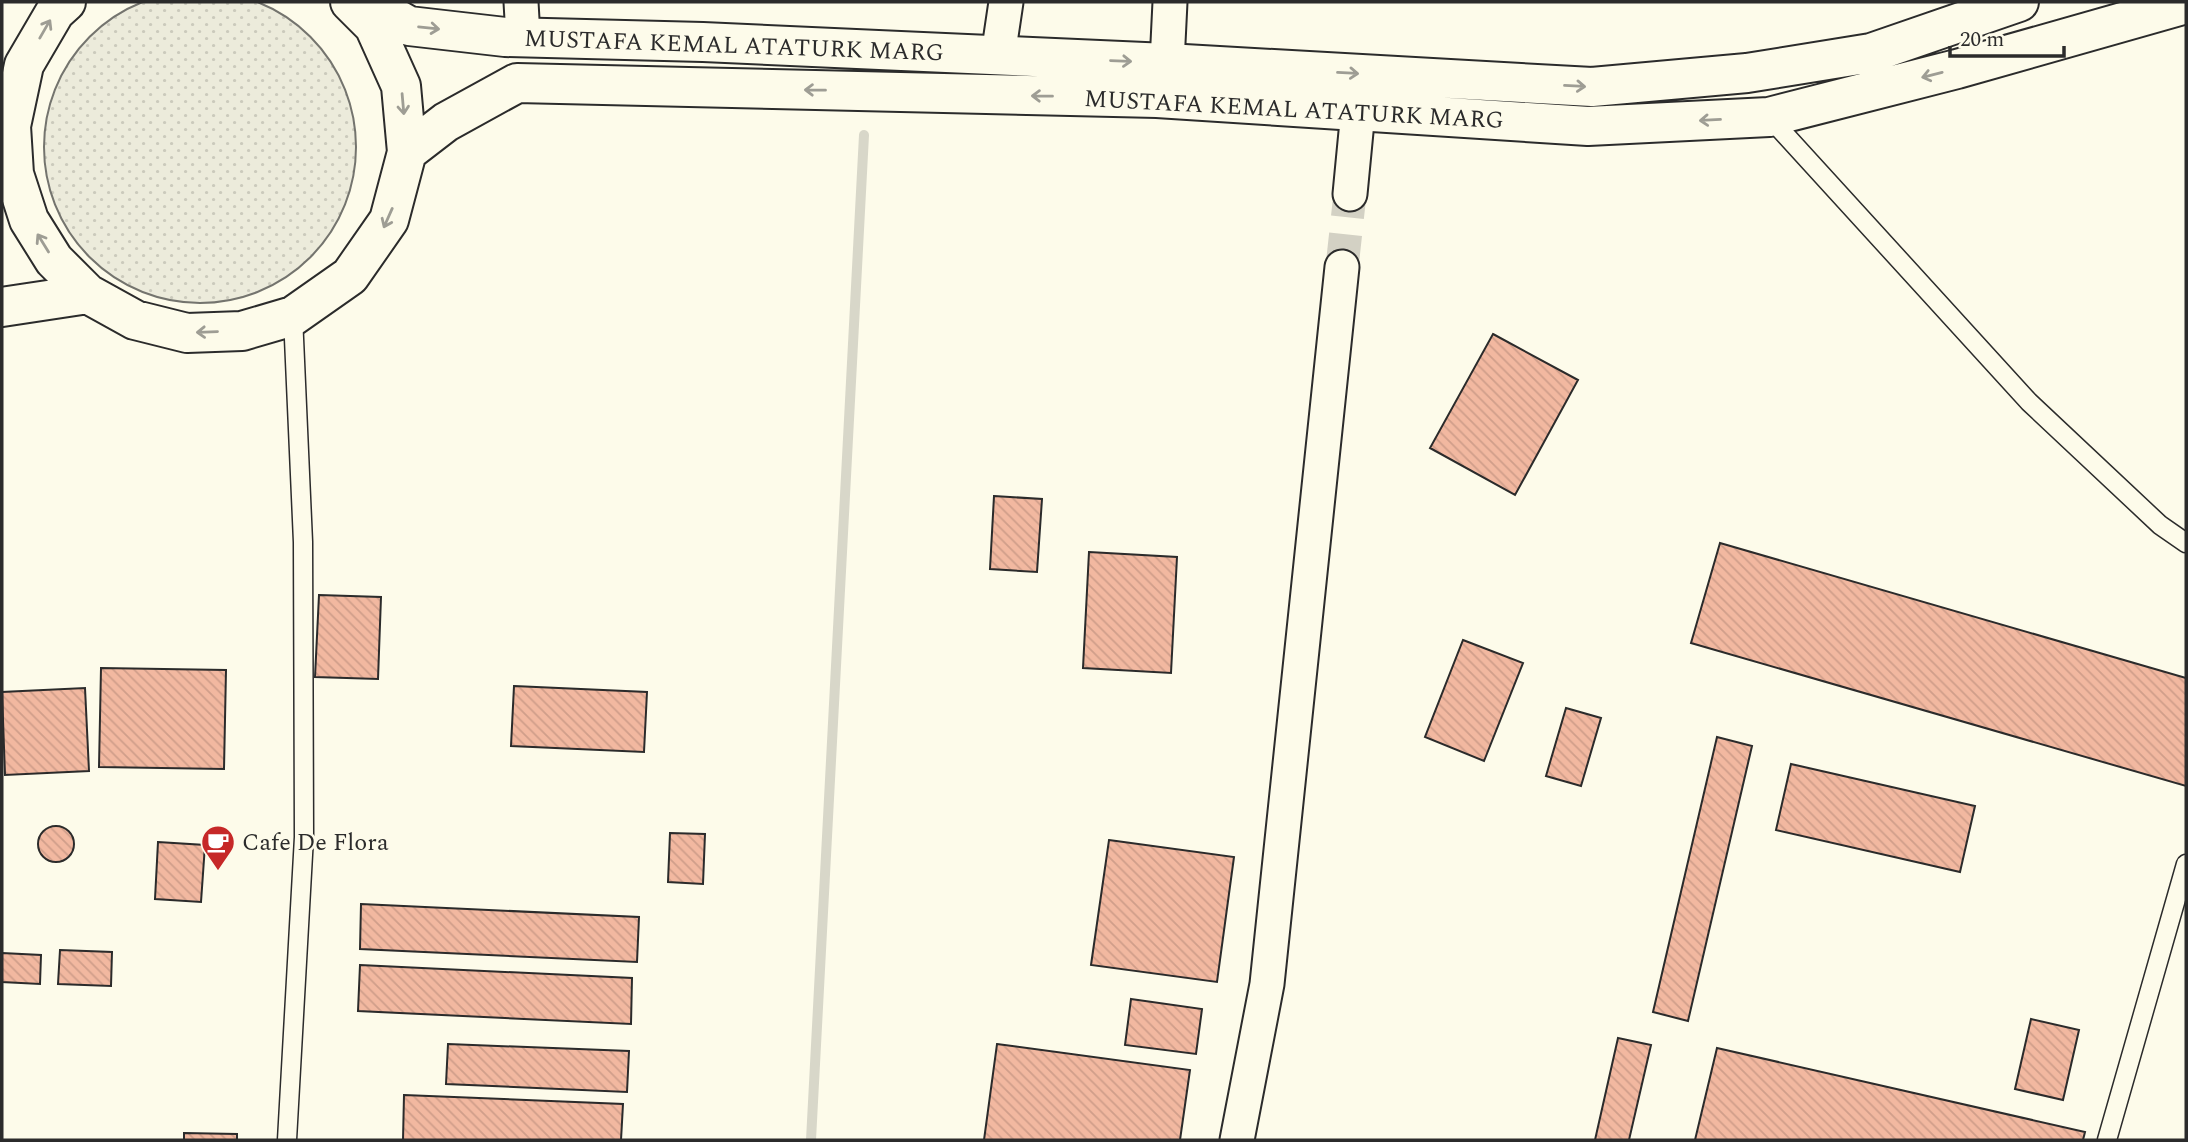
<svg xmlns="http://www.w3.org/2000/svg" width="2188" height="1142" viewBox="0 0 2188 1142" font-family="Spectral,serif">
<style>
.grass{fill:url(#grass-dots);stroke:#74746e;stroke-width:2}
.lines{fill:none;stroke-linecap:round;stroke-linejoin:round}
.stream{stroke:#d8d7c9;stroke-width:10}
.building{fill:url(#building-back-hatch);stroke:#2b2b2b;stroke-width:2}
.minor-tunnel{stroke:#d3d1c4;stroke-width:33;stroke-dasharray:33 17;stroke-linecap:butt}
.service-casing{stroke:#2b2b2b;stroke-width:21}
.minor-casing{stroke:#2b2b2b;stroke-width:37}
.secondary-casing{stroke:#2b2b2b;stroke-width:42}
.service{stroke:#fdfbea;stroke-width:18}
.minor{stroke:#fdfbea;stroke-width:33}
.secondary{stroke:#fdfbea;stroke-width:38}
.oneway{stroke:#9e9d94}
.labels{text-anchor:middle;stroke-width:5;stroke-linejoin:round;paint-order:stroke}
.street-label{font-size:24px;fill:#2b2b2b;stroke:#fdfbea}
.poi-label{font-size:24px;fill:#2b2b2b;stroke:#fdfbea;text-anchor:start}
</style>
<defs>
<pattern id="grass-dots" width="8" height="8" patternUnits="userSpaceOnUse" patternTransform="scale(1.75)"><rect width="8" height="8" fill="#ecebdb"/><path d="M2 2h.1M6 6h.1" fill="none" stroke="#cbcabc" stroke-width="1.8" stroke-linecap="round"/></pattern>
<pattern id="building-back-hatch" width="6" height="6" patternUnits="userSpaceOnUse" patternTransform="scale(1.75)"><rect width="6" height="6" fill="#f2b8a0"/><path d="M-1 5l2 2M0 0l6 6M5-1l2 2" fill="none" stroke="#d09e8a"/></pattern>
</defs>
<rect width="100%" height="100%" fill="#fdfbea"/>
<path class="grass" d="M44 147a156 156 0 1 1 312 0a156 156 0 1 1-312 0Z"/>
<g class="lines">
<path class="stream" d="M811,1140L864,135"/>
</g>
<path class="building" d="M1493,334L1578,380L1515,495L1430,448Z
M994,496L1042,499L1037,572L990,569Z
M1720,543L2186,678V786L1691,643Z
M1089,552L1177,557L1171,673L1083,668Z
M319,595L381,597L378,679L315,677Z
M1463,640L1523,663L1484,761L1425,737Z
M101,668L226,670L224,769L99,767Z
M514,686L647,692L644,752L511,746Z
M85,688L89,771L5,775L2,692Z
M1566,708L1601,718L1581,786L1546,776Z
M1717,737L1752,746L1688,1021L1653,1012Z
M1791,764L1975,806L1960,872L1776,830Z
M38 844a18 18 0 1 1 36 0a18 18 0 1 1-36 0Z
M670,833L705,834L703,884L668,882Z
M1109,840L1234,857L1217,982L1091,965Z
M158,842L205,845L201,902L155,899Z
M361,904L639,917L637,962L360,949Z
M60,950L112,952L111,986L58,984Z
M2,953L41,955L40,984L2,982Z
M360,965L632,978L631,1024L358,1011Z
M1131,999L1202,1009L1196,1054L1125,1045Z
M2031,1019L2079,1030L2063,1100L2015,1089Z
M1618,1038L1651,1045L1629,1140H1595Z
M448,1044L629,1051L627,1092L446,1084Z
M997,1044L1190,1070L1180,1140H984Z
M1717,1048L2085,1132L2083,1140H1695Z
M404,1095L623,1104L621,1140H403Z
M184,1133L237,1134V1140H184Z"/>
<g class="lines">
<path class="minor-tunnel" d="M1342,267L1350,194"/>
<g class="service-casing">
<path id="service" d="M1769,117L2029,402L2160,525L2186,543
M287,1140L304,837L303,542L293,316
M2107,1140L2186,864"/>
</g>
<g class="minor-casing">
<path id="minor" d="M521,2L523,37
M998,56L1006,2
M1167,63L1170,2
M1350,194L1358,111
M1237,1140L1267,984L1342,267"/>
</g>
<g class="secondary-casing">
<path id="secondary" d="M66,2L55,12L24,65L11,126L14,174L29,220L54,260L88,294L135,320L187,333L242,331L293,316L350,276L389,220L407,152L401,86L374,26L350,2
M367,2L409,26L505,37L703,42L1167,63L1592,87L1747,73L1871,53L2019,2
M407,152L446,122L517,83L1157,98L1588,126L1769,117L1957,69L2186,4
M2,307L88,294"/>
</g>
<use href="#service" class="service"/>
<use href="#minor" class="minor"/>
<use href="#secondary" class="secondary"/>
</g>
<defs><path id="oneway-shaft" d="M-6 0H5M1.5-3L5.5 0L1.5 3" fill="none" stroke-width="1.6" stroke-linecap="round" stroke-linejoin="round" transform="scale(1.75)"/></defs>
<g class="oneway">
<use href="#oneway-shaft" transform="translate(429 28) rotate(6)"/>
<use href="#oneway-shaft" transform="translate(45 29) rotate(-60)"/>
<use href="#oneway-shaft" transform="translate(1121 61) rotate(2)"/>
<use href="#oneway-shaft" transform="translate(1348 73) rotate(3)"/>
<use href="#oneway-shaft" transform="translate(1932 75) rotate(166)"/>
<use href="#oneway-shaft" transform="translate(1575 86) rotate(3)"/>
<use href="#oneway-shaft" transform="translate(815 90) rotate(-179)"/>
<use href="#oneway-shaft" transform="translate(1042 96) rotate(-179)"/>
<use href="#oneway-shaft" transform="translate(403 104) rotate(85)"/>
<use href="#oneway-shaft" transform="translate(1710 120) rotate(177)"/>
<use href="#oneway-shaft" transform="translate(388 218) rotate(114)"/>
<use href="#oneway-shaft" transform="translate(43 243) rotate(-122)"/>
<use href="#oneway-shaft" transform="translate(207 332) rotate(178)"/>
</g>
<defs>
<g id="cafe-pin" transform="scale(1.75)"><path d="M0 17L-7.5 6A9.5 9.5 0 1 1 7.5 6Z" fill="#c62828" stroke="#fdfbea"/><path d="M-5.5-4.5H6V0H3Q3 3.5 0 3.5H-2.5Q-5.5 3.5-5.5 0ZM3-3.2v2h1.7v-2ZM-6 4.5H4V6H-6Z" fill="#fff"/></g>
</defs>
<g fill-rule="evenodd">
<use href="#cafe-pin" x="218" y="842"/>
</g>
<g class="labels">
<g class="street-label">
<text transform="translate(734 45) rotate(2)" y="8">MUSTAFA KEMAL ATATURK MARG</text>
<text transform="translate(1294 109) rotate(3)" y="8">MUSTAFA KEMAL ATATURK MARG</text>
</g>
<g class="poi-label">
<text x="242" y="850">Cafe De Flora</text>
</g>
</g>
<rect width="2188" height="1142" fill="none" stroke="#2b2b2b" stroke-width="7"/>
<path d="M1950 46v10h114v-10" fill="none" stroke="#2b2b2b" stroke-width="3.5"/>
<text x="1960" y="46" font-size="21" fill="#2b2b2b" stroke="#fdfbea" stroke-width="5" paint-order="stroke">20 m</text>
</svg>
